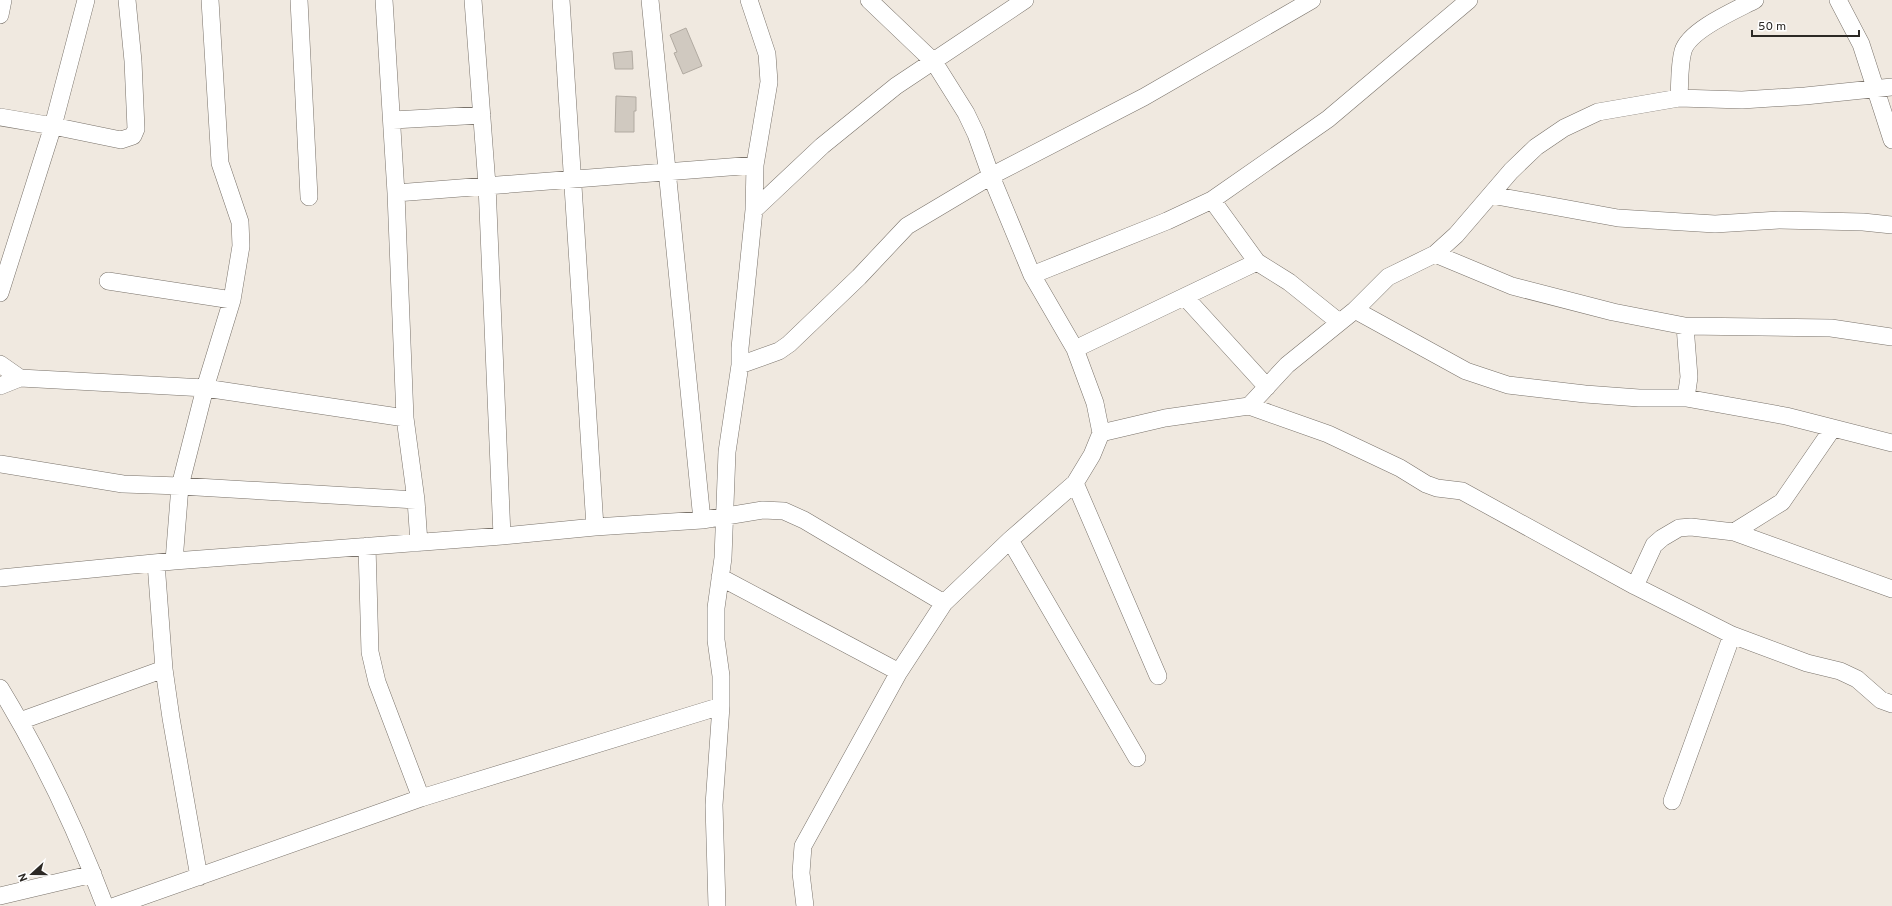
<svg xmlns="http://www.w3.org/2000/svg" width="1892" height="906" viewBox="0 0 1892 906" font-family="Overpass,sans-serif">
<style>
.building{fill:#d0c9c0;stroke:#b1aaa1}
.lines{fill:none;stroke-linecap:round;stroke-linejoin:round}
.minor-casing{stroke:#79726a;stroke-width:18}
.minor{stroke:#fff;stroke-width:17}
</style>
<rect width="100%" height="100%" fill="#f0e9e0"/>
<path class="building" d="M686,28L702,66L683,74L674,53L677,52L670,35Z
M632,51L633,69H615L613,53Z
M616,96L636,97V111H634V132H615Z"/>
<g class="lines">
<g class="minor-casing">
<path id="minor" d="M299,0L309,197
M384,0L396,193L405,418L416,500L419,543
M473,0L487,185L502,536
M561,0L595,527
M650,0L702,520
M1838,0L1861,44L1892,140
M0,15L3,0
M1679,98C1680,83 1679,66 1683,51C1689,30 1736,10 1755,0
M0,117L53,126L121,140L133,136L136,129L133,61L127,0
M393,120L482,115
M396,193L755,165
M1491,195L1618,218L1715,224L1779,220L1863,222L1892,225
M1212,200L1257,262L1289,282L1339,322
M754,210L822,146L896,86L1025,0
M1435,254L1512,286L1613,312L1685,326L1831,328L1892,337
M1032,275L1167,221L1212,200L1328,119L1469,0
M108,281L232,300
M0,293L53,126L86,0
M1185,297L1267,387
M1355,310L1466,371L1508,385L1585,394L1639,398H1686L1786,416L1892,443
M1685,326L1689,377L1686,398
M1075,349L1257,262
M0,364L20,378
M740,365L779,351L789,344L859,277L907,226L991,176L1144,97L1312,0
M0,386L20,378L205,388L405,418
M1249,406L1287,365L1355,310L1388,277L1435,254L1456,235L1511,171L1536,147L1564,128L1598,112L1679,98L1742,100L1805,96L1892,87
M1101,433L1165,418L1249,406L1328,434L1400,468L1426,484L1437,488L1462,491L1635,586L1732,635L1807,663L1840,671L1857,679L1881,700L1892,704
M0,464L123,484L180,486L416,500
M1075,483L1158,676
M1734,532L1892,589
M1010,540L1137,758
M367,546L370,652L377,682L421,798
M174,561L180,486L205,388L232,300L241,246L240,222L220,163L210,0
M156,563L164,669L171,718L199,877
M720,577L899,672
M0,578L174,561L502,536L595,527L702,520L763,510L784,511L804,520L944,603
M1635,586L1654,545L1662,538L1679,528L1691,527L1734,532L1782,502L1833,428
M0,688C42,757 77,831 105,906
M20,721L164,669
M1672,801L1732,635
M0,896L93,874
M115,906L421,798L721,706
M717,906L714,805L721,706V676L716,640V608L723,558L727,452L740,365V348L754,210L755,165L769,82L767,54L749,0
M805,906L801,873L803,846L899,672L944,603L1010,540L1075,483L1092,455L1101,433L1095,403L1075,349L1032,275L991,176L976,134L966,113L934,62L869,0"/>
</g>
<use href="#minor" class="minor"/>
</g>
<g transform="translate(32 874) rotate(249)" stroke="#ffffff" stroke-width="3" paint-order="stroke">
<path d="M0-3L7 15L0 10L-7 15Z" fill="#2c2925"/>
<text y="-6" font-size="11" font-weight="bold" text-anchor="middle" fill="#2c2925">N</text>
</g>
<path d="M1752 30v6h107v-6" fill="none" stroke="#2c2925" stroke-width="2"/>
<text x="1758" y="30" font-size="12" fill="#2c2925" stroke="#ffffff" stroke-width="3" paint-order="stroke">50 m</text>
</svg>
